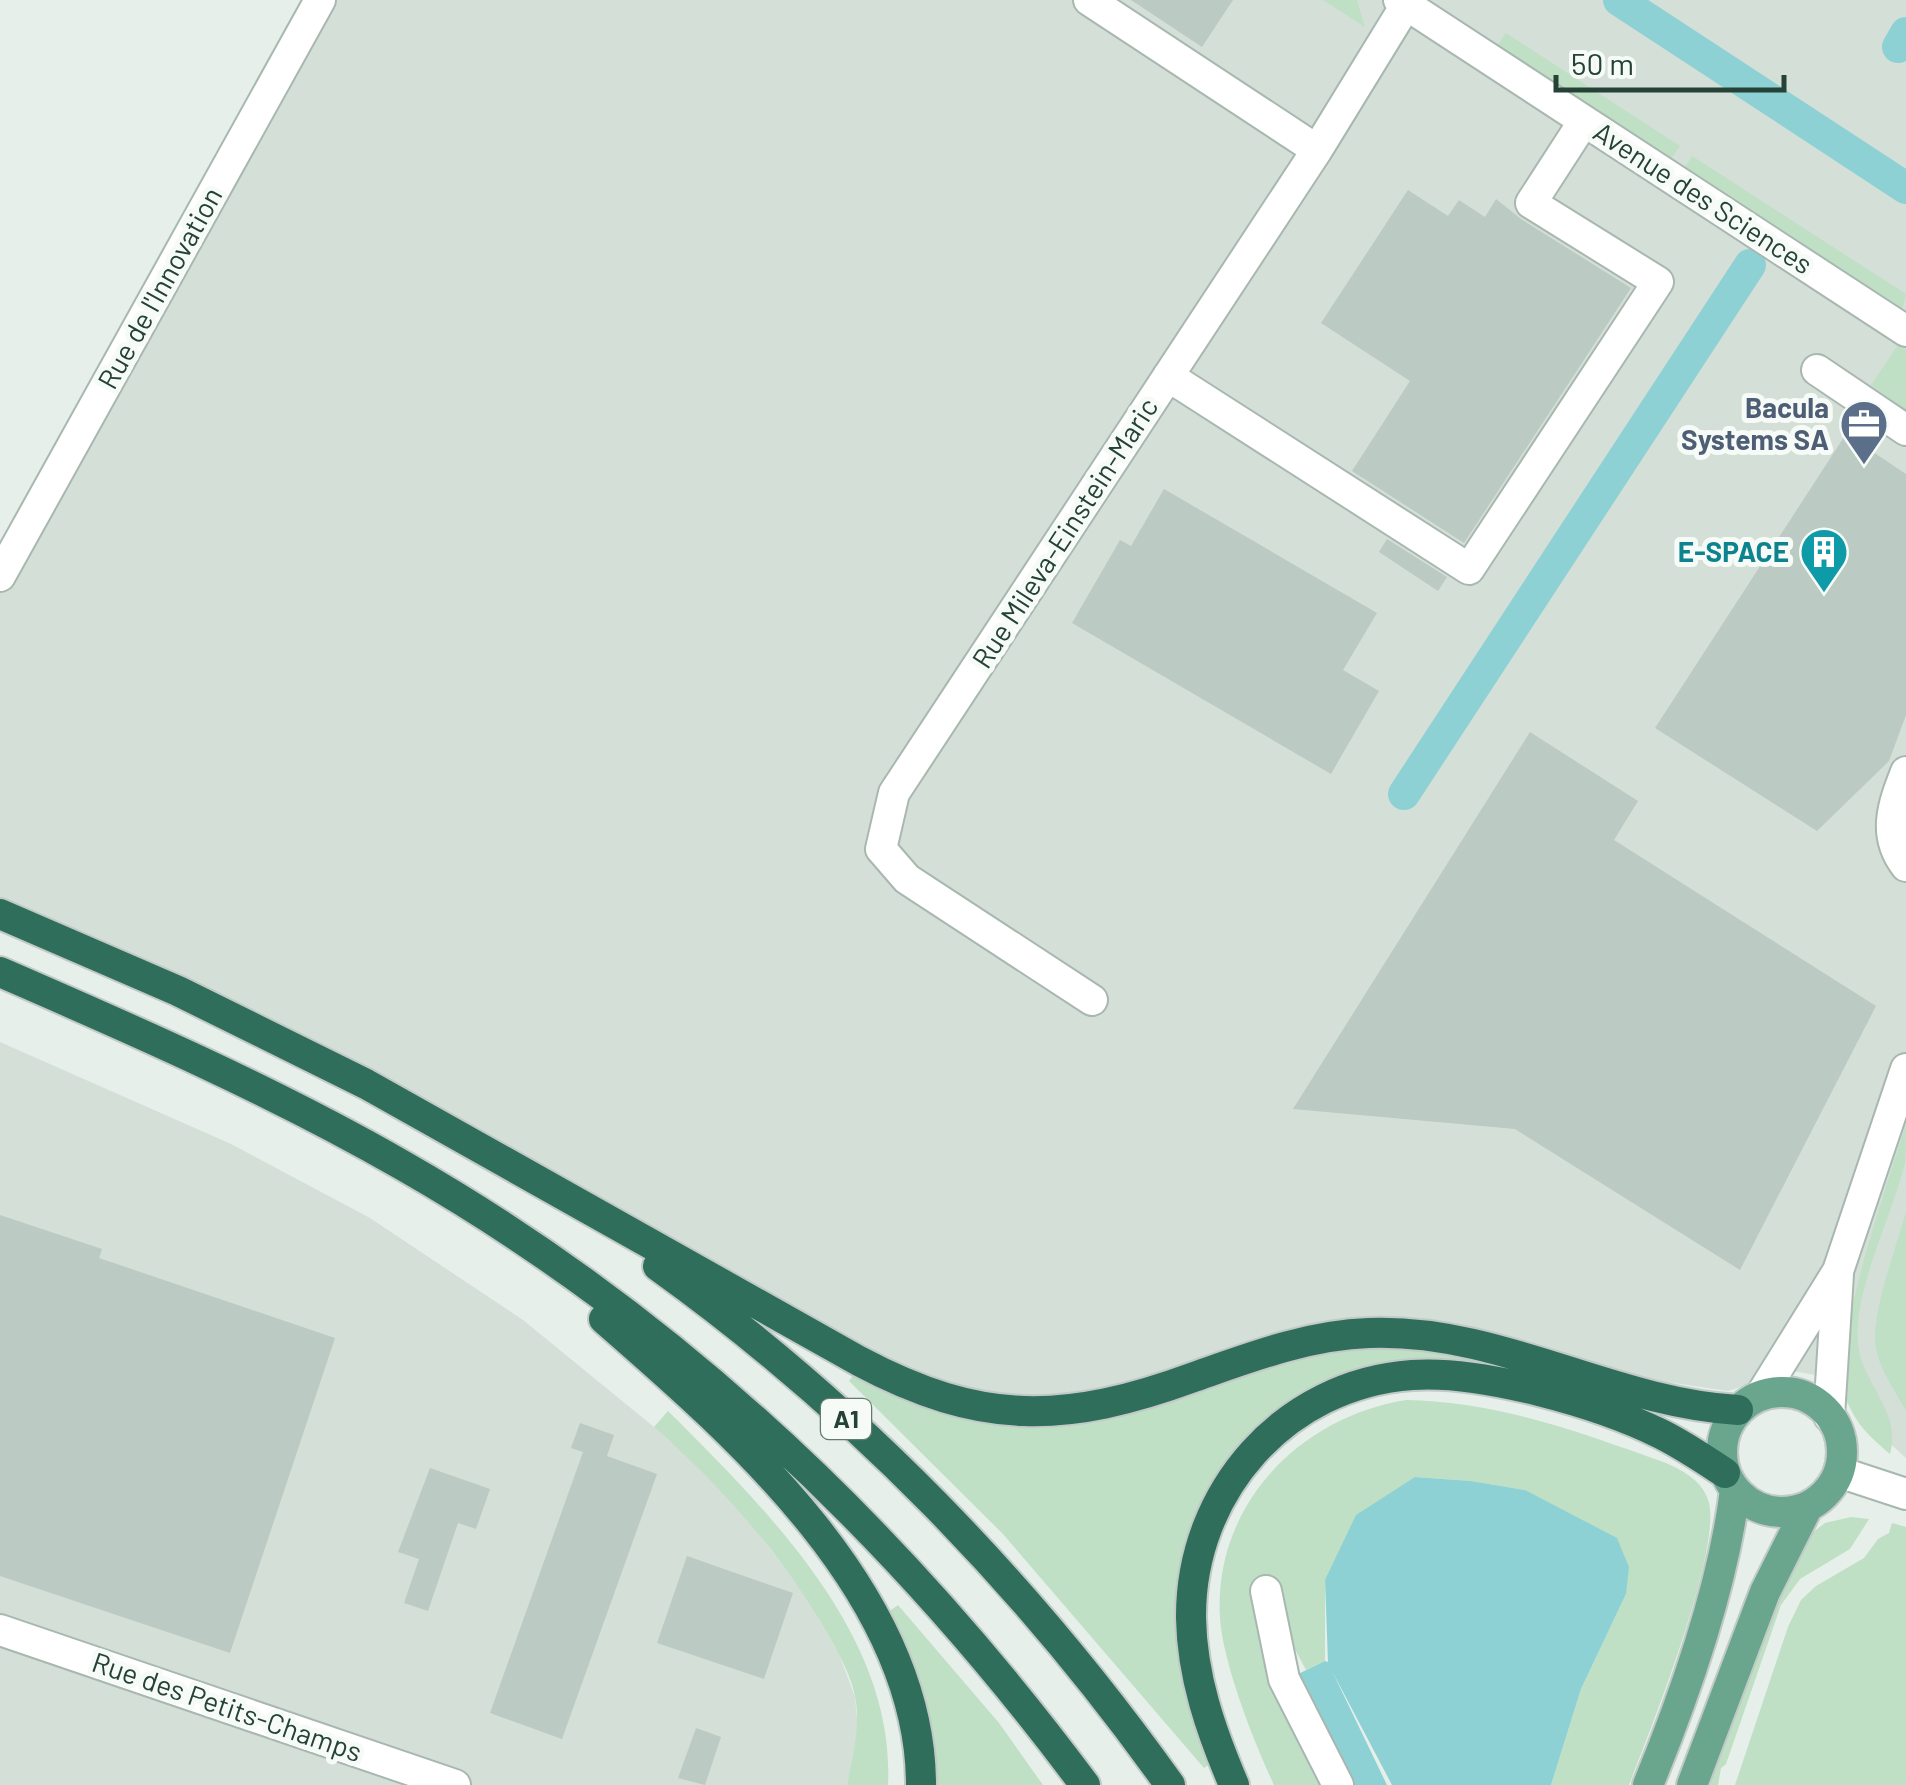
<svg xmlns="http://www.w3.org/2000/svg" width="1906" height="1785" viewBox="0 0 1906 1785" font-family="Barlow,sans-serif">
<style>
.built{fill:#d4dfd8}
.green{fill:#bfe0c4}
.water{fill:#8ed1d4}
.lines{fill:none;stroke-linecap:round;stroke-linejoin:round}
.canal{stroke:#8ed1d4;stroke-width:32}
.building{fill:#bbcac2}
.minor-casing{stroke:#a8b8b0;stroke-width:34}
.major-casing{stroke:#c2cac7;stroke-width:34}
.highway-casing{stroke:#c2cac7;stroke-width:34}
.minor{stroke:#fff;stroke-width:30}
.major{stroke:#6aa58e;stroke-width:30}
.highway{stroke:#2f6e5a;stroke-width:30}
.labels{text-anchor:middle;stroke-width:10;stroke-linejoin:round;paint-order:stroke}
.shield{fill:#f7fbf8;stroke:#637a70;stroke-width:2.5}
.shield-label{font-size:25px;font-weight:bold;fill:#244236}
.street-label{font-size:28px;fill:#244236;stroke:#f7fbf8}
.service-label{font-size:28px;font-weight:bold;fill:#4e5e75;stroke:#f7fbf8;text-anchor:end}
.culture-label{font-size:28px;font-weight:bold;fill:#0d838f;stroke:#f7fbf8;text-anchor:end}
</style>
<rect width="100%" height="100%" fill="#e6efea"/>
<path class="built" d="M320,0H1906V1458L1816,1375L1792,1371L1728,1391L1558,1366L1484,1344L1147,1394L951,1401L366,1084L0,914V576Z
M0,1042L231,1144L370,1218L523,1320L654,1427L692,1461L746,1517L806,1596L839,1654L855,1697L858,1730L847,1785H0Z"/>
<path class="green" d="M1323,0H1357L1365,27Z
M1506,33L1680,146L1671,159L1497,46Z
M1692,156L1906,294L1902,310L1684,169Z
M1898,345L1906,350V410L1871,385Z
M1906,1124C1906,1137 1906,1151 1905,1163C1892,1217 1853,1290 1858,1344C1862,1384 1902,1411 1890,1454C1869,1436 1852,1421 1845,1393C1832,1339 1888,1183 1906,1124Z
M1906,1211V1411C1895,1390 1876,1365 1875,1340C1874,1305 1897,1246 1906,1211Z
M1375,1342L1519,1365L1517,1375C1480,1371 1440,1361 1403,1362C1279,1365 1169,1492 1177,1615C1178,1629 1184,1645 1187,1659C1195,1694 1203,1729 1211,1763L1204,1768L1003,1534L849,1381L855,1373L984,1418Z
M1406,1400C1500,1402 1578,1432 1666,1463C1684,1471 1704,1482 1709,1503C1721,1553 1650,1731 1629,1785H1551L1581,1689L1626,1594L1525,1490L1471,1481L1416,1477L1325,1580V1661L1306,1670L1289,1638L1261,1635L1272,1686L1323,1785H1274C1254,1742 1223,1664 1220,1618C1213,1505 1300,1417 1406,1400Z
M668,1411C766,1509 896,1635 888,1785H847C852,1757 860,1731 856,1702C853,1678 838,1652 826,1631C781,1553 721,1486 654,1427Z
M1851,1517L1869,1519L1850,1549L1800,1579L1781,1605L1726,1764L1721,1768L1718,1785H1710L1774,1596L1804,1539L1825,1523Z
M1892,1523L1906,1527V1785H1735L1788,1627L1801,1600L1816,1586L1864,1558L1878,1539L1889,1533Z
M898,1605L999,1723L1043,1785H938C932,1724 916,1666 888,1612Z"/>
<path class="water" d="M1415,1477L1471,1481L1525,1490L1617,1538L1629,1567L1626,1594L1581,1689L1551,1785H1392L1332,1671L1387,1785H1352L1296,1675L1325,1661L1328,1662L1325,1580L1356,1515Z"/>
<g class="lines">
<path class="canal" d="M1619,0L1906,188
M1898,47L1906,33
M1404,794L1750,265"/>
</g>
<path class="building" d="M1131,0H1233L1202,47Z
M1408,190L1448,216L1459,200L1485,217L1496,199L1521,219L1631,288L1464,543L1352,471L1410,381L1321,323Z
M1846,434L1906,474V715L1889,761L1817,831L1655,728Z
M1164,489L1377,613L1343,670L1379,691L1331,774L1072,623L1120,540L1131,546Z
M1387,539L1447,577L1438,591L1379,552Z
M1530,732L1638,801L1614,840L1876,1006L1740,1270L1515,1129L1293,1109Z
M0,1215L102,1249L99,1258L335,1338L230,1653L0,1576Z
M580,1423L614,1435L607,1456L657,1474L562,1739L490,1713L583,1452L571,1448Z
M430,1468L490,1489L476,1529L458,1523L428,1611L404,1603L419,1559L398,1552Z
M687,1556L793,1593L764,1679L657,1643Z
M696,1728L721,1737L705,1785L678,1778Z"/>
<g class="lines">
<g class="minor-casing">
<path id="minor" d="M1089,0L1317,150
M1399,0L1906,331
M1817,370L1906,430
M1168,376L1469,569L1658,282L1531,203L1584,121
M0,576L320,0
M1906,772C1893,805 1882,835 1906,866
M1092,1000L907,879L881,849L894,793L1317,150L1409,0
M1761,1395L1838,1271L1906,1069
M1829,1416L1838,1274
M1839,1472L1906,1494
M1266,1591L1284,1679L1338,1785
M0,1630L455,1785"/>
</g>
<g class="major-casing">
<path id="major" d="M1722 1452a60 60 0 1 1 120 0a60 60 0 1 1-120 0Z
M1648,1785C1685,1695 1723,1587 1735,1490
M1692,1785L1765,1592L1807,1508"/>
</g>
<g class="highway-casing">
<path id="highway" d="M0,914L178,991L366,1084L859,1361C981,1426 1066,1424 1194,1377C1251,1357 1308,1335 1369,1333C1499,1328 1612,1403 1738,1410
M0,972C136,1031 273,1091 402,1165C674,1320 899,1535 1085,1785
M658,1266C856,1408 1029,1587 1170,1785
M604,1319C737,1435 921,1594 921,1785
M1234,1785C1211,1731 1192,1677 1191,1618C1190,1491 1285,1384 1412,1375C1481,1370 1598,1403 1661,1434C1683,1445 1704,1459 1725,1473"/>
</g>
<use href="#minor" class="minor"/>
<use href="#major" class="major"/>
<use href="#highway" class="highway"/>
</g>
<defs>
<g id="office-pin" transform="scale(2.5)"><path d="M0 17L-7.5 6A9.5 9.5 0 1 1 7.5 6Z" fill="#5c6f8a" stroke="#f7fbf8"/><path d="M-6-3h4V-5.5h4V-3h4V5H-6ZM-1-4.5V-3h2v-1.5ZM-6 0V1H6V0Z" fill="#fff"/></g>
<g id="building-pin" transform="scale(2.5)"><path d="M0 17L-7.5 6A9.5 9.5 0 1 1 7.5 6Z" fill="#0f9aa8" stroke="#f7fbf8"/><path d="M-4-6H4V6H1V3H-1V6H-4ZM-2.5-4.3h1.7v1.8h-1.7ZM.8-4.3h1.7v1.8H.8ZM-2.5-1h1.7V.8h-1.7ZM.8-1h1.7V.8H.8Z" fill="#fff"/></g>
</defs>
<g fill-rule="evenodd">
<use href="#office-pin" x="1864" y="424"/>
<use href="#building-pin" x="1824" y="552"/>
</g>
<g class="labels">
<rect class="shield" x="821" y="1399" width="50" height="40" rx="8"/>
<g class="shield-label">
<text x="846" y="1428">A1</text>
</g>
<g class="street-label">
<text transform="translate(1703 198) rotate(33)" y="10">Avenue des Sciences</text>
<text transform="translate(160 288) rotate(-61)" y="10">Rue de l'Innovation</text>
<text transform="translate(1065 533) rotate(-57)" y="10">Rue Mileva-Einstein-Maric</text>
<text transform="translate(227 1707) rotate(19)" y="10">Rue des Petits-Champs</text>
</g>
<g class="service-label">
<text x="1829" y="418">Bacula<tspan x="1829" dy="32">Systems SA</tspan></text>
</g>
<g class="culture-label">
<text x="1789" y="562">E-SPACE</text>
</g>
</g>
<path d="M1556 75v15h228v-15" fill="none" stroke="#244236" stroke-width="5"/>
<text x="1571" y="75" font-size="30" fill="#244236" stroke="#f7fbf8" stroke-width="8" paint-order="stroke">50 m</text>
</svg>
